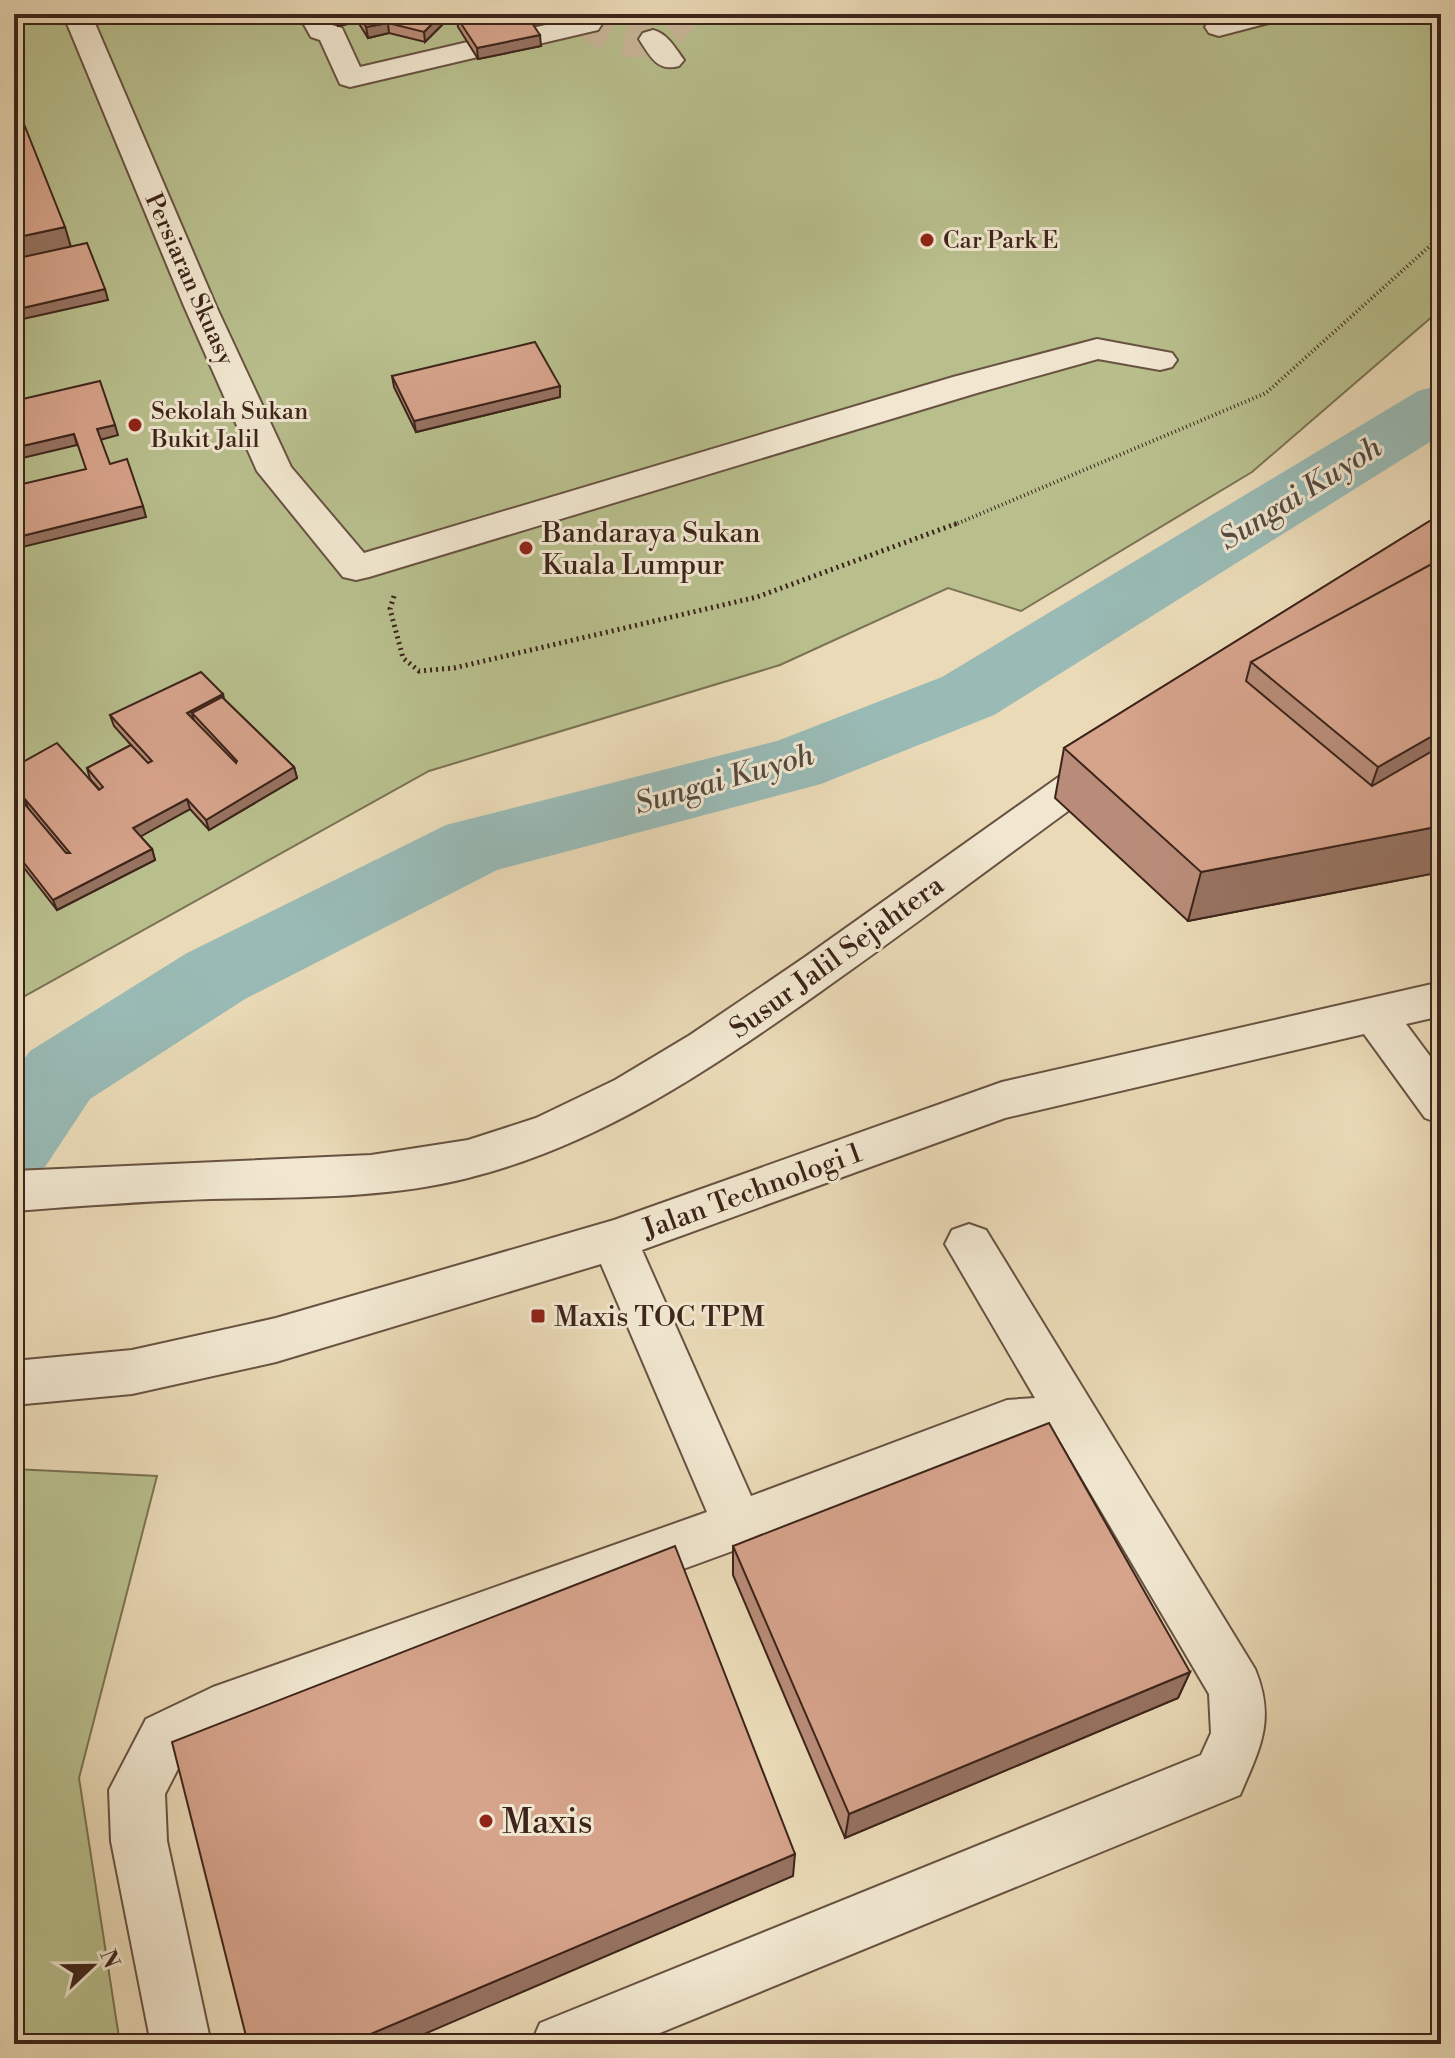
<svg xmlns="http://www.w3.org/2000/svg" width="1455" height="2058" viewBox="0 0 1455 2058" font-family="'Libre Bodoni',serif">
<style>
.green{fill:#b8bf8d;stroke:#7a7254;stroke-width:2}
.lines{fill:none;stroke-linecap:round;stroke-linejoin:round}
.river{fill:#99bab5;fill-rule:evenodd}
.minor-tunnel{stroke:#c7b698;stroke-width:32;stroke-dasharray:32 16;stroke-linecap:butt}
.minor-casing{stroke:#685241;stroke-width:4}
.path-far1{stroke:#3d241a;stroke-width:4;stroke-dasharray:1 3;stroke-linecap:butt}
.path{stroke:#3d241a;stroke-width:5;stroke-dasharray:2 4;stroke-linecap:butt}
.minor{fill:#f1e7d0;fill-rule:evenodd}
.wall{fill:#b88c78;stroke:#3d241a;stroke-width:2}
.shaded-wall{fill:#967261;stroke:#3d241a;stroke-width:2}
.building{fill:#d6a38b;stroke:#3d241a;stroke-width:2}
.poi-dot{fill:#8f2418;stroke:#f1e7d0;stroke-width:3}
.labels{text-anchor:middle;stroke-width:6;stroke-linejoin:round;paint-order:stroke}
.far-poi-label{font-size:24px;fill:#3d241a;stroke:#f1e7d0;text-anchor:start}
.far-street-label{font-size:24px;fill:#3d241a;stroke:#f1e7d0}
.poi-label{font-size:28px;fill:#3d241a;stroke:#f1e7d0;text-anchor:start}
.street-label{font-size:28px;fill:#3d241a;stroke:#f1e7d0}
.water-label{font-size:30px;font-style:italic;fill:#544a41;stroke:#f1e7d0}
.near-poi-label{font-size:34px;fill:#3d241a;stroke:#f1e7d0;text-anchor:start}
</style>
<rect width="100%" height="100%" fill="#eadab7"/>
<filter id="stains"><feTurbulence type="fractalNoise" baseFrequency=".0025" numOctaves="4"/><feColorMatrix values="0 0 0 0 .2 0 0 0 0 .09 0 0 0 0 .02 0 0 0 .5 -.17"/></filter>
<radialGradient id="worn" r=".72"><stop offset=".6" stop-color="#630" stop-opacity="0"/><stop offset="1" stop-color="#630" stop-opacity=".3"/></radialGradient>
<path class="green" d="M14,14H1441V309L1252,472L1021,611L948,588L780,665L429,771L14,1002Z
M14,1469L157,1476L79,1778L120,2044H14Z"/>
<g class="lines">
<path class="river" d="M1441,385V435L994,715L821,784L497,870L245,999L90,1099L45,1167L14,1177V1073L30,1051L187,953L446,825L777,741L942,677L1418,391Z"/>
<path class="minor-tunnel" d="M586,14C602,50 667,51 683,14"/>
<g class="minor-casing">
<path id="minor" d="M63,14H91L216,306L291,467L364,553L953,377L1097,339L1172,353L1177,360L1172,367L1160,370L1098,359L977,393L369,577L356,580L343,577L257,471L184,306Z
M298,14H326L332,25L342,28L360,67L472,41L482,44L487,50L482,56L350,87L340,84L320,40L311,37Z
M1236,14H1284L1280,20L1219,36L1209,33L1205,27L1209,21Z
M588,15L598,18L602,24L598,30L534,45L524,42L520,36L524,30Z
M653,30C668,34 675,48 684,60L679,66C657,72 650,56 639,39L643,33Z
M1105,750L1119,754L1125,764L1119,774C1019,846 921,921 820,992C711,1069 600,1145 468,1178C385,1199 297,1197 211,1199C145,1201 80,1206 14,1211V1171L371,1155L468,1140L536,1118L615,1080L690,1035L805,957L1091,754Z
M1441,982V1016L1406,1024L1441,1071V1124L1425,1118L1364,1034L1005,1118L642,1250L751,1496L1007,1400L1035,1398L945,1244L952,1230L969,1224L986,1230L1255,1669C1276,1720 1260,1748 1240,1795L633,2044H531L540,2023L1201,1755L1211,1733L1209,1694L1060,1441L1007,1446L738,1549L226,1736L184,1757L165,1794L167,1841L211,2044H151L111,1841L109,1790L146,1719L213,1687L707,1512L601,1264L276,1362L132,1394L14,1405V1361L132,1350L276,1318L614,1220L1002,1082Z"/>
</g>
<path class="path-far1" d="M954,525L1266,393L1441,236"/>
<path class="path" d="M394,596L390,609L403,658L419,671L454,668L757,597L958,523"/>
<use href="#minor" class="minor"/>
</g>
<path class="wall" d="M331,14H532L528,18L541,46L478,59L458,27L457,20L445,22L425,42L389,33L368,38L358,22L338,26Z
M392,376L560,397L416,432L394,387Z
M1441,514V872L1188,921L1055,798L1064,748Z
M224,699L294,767L297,778L209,830L190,809L140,836L152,849L155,860L57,910L14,855V767L99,789L90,779L87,768L131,745L114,726L110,715Z
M733,1546L1190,1672L1178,1698L845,1838L733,1575Z"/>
<path class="shaded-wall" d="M336,14H357L358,22L338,26Z
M442,14H461L462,19L456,16L457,20L445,22L425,42L424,32Z
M388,23L389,33L368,38L366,27Z
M540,35L541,46L478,59L477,48Z
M65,227L74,257L14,270V238Z
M105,289L108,300L14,321V310Z
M560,386V397L416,432L414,421Z
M115,425L118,435L100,440L97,429Z
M74,434L77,445L14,460V448Z
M143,506L146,517L14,549V538Z
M223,694L225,704L192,713L194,721L187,713Z
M1441,731V785L1354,836L1378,767Z
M294,767L297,778L209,830L206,820Z
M24,798L28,808L14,816V803Z
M187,799L190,809L136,839L133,828Z
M1441,826V872L1188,921L1201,872Z
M152,849L155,860L57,910L53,900Z
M1190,1672L1178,1698L845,1838L849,1814Z
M795,1854L793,1876L401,2044H347Z"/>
<path class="building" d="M358,14H442L424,32L388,23L366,27Z
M464,14H526L540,35L477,48L456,16Z
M14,99L65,227L14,238Z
M87,243L105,289L14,310V259Z
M535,342L560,386L414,421L392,376Z
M100,381L115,425L97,429L110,464L127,459L143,506L14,538V486L86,469L74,434L14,448V401Z
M1441,514V559L1251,662L1246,681L1372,786L1441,746V826L1201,872L1064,748Z
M1441,559V731L1378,767L1251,662Z
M201,672L223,694L187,713L236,763L237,761L192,713L222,697L294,767L206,820L187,799L133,828L152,849L53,900L14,850V806L23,802L66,853H70L24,798L14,803V767L57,743L99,790L103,787L87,768L131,745L148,763L152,761L110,715Z
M1049,1423L1190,1672L849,1814L733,1546Z
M675,1546L795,1854L347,2044H248L172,1742Z"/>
<g class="poi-dot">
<circle cx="927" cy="240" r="8"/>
<circle cx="135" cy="425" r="8"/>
<circle cx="526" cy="548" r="8"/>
<rect x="530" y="1308" width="16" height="16" rx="4"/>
<circle cx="486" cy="1821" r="8"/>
</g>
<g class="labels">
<g class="far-poi-label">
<text x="943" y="248">Car Park E</text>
<text x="151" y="419">Sekolah Sukan<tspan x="151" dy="28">Bukit Jalil</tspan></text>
</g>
<g class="far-street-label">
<text transform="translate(190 279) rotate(66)" y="8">Persiaran Skuasy</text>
</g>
<g class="poi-label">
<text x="542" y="542">Bandaraya Sukan<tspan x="542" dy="32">Kuala Lumpur</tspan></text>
<text x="554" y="1326">Maxis TOC TPM</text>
</g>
<g class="street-label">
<text transform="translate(836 956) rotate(-36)" y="10">Susur Jalil Sejahtera</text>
<text transform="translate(752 1190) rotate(-20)" y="10">Jalan Technologi 1</text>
</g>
<g class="water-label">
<text transform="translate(1300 493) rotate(-32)" y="10">Sungai Kuyoh</text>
<text transform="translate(724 779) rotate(-16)" y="10">Sungai Kuyoh</text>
</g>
<g class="near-poi-label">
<text x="502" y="1833">Maxis</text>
</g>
</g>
<rect width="1455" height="2058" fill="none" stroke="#eadab7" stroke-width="48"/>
<rect x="16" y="16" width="1423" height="2026" fill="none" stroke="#3d241a" stroke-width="4"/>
<rect x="24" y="24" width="1407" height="2010" fill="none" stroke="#3d241a" stroke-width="2"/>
<g transform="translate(92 1966) rotate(68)" stroke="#f1e7d0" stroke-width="6" paint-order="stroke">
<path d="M0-6L14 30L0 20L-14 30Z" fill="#3d241a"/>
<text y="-12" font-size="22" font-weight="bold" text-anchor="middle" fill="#3d241a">N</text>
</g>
<rect width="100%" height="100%" filter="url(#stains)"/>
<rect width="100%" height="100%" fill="url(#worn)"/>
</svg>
